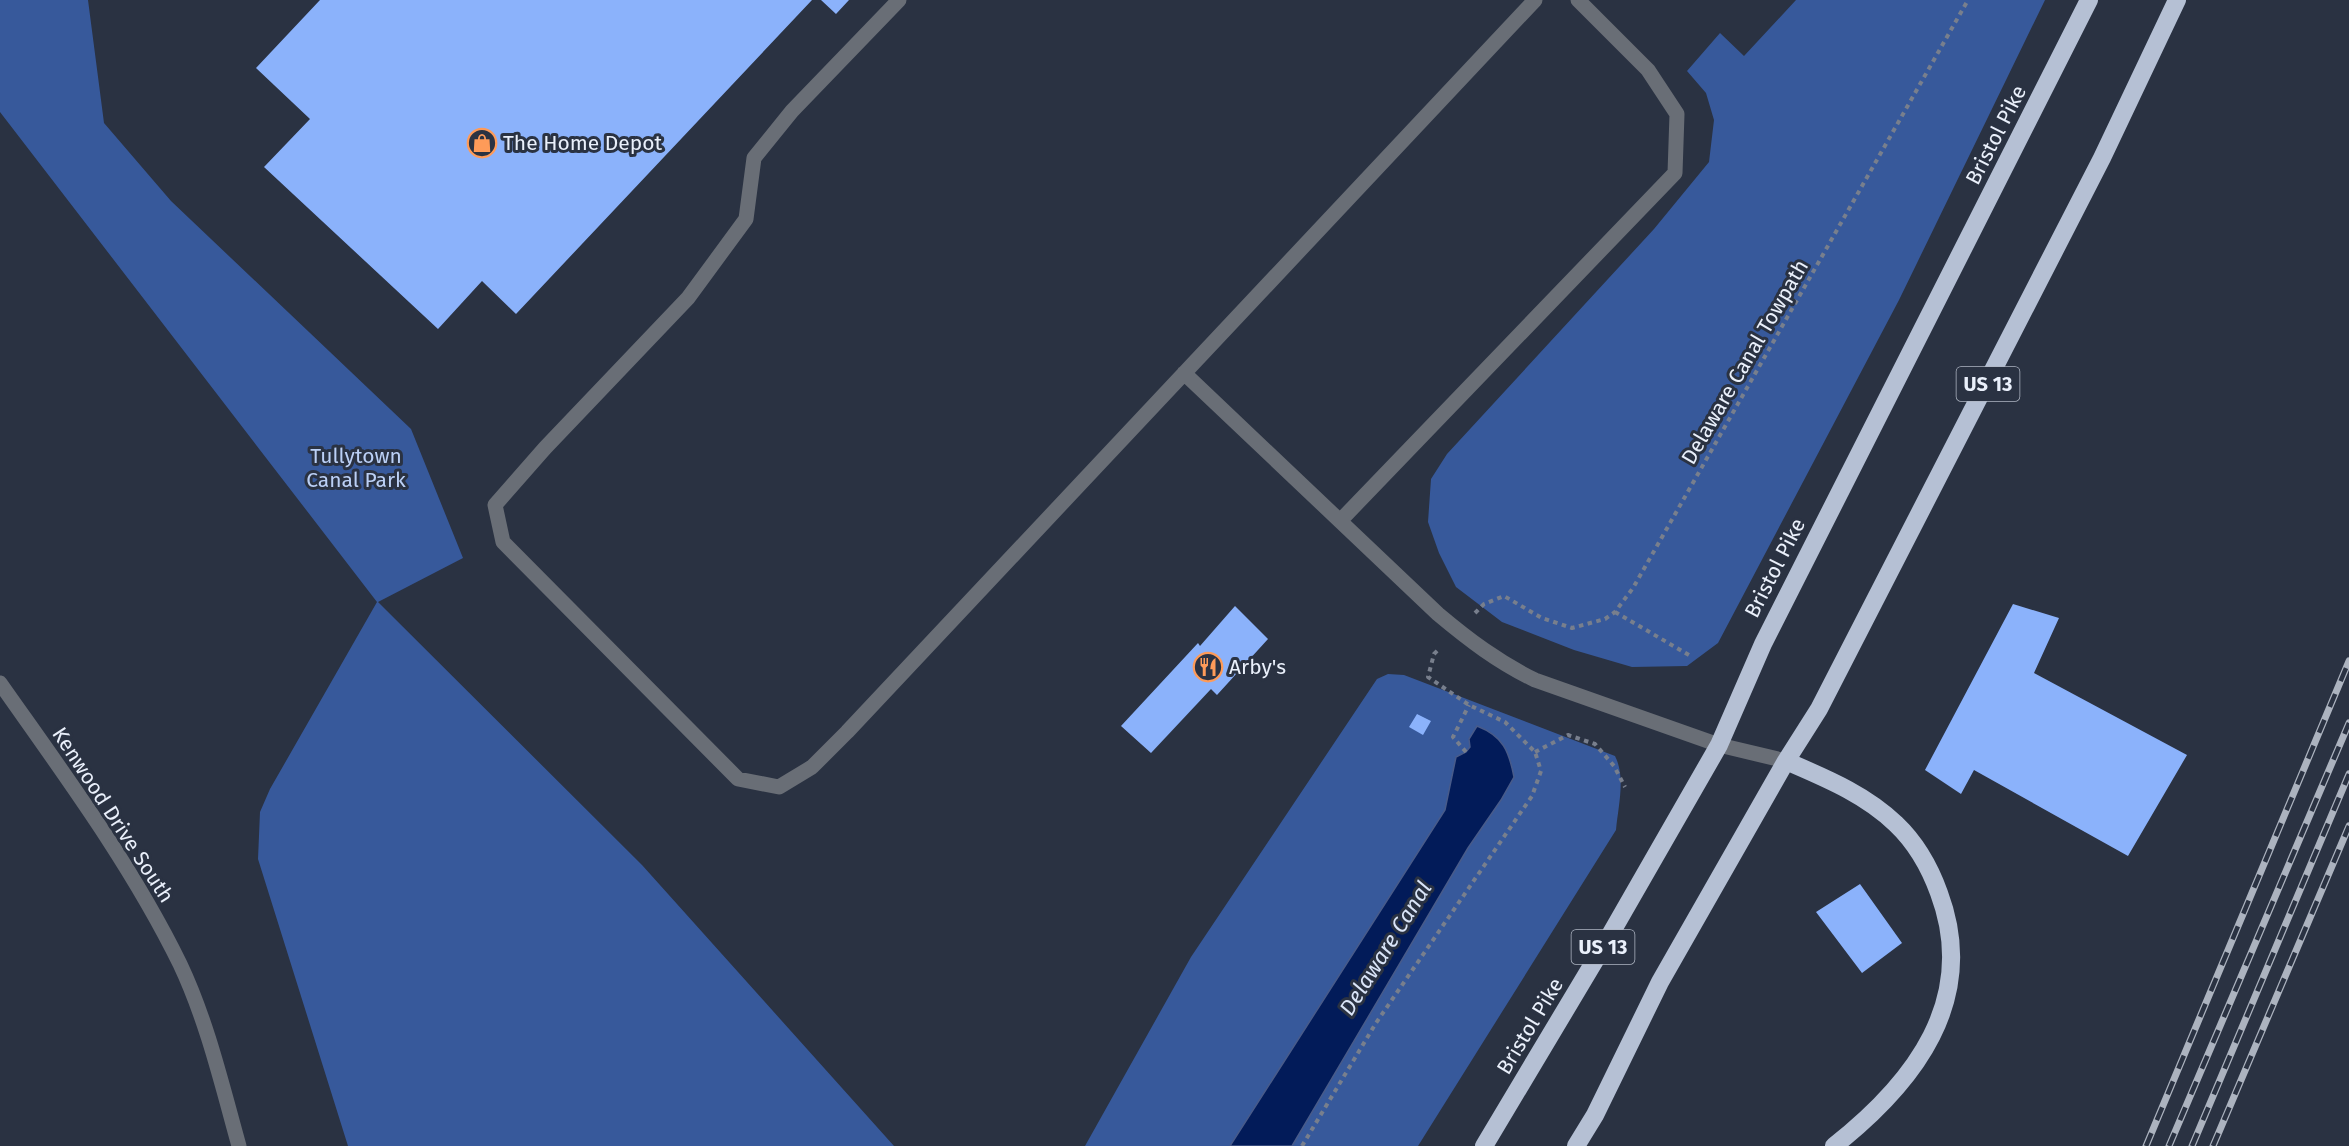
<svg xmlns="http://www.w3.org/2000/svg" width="2349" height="1146" viewBox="0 0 2349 1146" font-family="'Fira Sans',sans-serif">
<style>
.green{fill:#37599b}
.water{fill:#021b59;stroke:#485b8a;stroke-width:1.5}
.building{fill:#8bb2fb}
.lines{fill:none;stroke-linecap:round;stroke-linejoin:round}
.path{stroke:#787f8d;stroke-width:4;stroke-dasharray:4.5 4.5;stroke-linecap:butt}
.lane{stroke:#696e76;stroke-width:15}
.street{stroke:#696e76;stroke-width:15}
.highway{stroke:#b5c0d4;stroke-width:18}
.rail-casing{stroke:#acb3bf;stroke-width:7}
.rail{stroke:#2a3242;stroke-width:4.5;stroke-dasharray:14;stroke-linecap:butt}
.labels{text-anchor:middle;stroke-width:6;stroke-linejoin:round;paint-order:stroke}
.shield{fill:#2a3242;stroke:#b0b7c4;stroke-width:1.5}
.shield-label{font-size:20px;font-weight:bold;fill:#eaf0fb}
.street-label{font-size:21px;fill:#eaf0fb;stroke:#2a3242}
.poi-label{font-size:21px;fill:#eaf0fb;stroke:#2a3242;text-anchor:start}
.park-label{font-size:21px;fill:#bbd0f6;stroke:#2a3242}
.water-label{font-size:22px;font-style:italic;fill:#dae5f8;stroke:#2a3242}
</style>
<rect width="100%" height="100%" fill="#2a3242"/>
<path class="green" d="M0,0H88L104,123L171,201L411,429L463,558L378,602L642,865L894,1146H348L258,859L260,812L270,789L377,602L0,112Z
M1796,0H2045L1899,300L1718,643L1687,666L1632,667L1574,650L1502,622L1456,587L1439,553L1428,522L1431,479L1447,454L1654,229L1709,162L1714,120L1706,93L1687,71L1720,33L1744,56Z
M1388,674L1404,675L1615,756C1626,777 1618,807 1616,830L1418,1146H1085L1191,957L1377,679Z"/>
<path class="water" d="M1477,726C1503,736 1509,751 1514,777L1501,800L1468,848L1292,1146H1230L1445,810L1456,757L1466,752L1470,747L1469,739Z"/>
<path class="building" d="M320,0H812L516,314L482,281L438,329L264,167L310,119L256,68Z
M821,0H849L836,14Z
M2013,604L2059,618L2034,673L2187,755L2128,856L1974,770L1961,794L1925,770Z
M1235,606L1268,639L1217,695L1211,689L1151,753L1121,726L1198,643L1200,646Z
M1417,714L1431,721L1423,735L1409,727Z
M1860,884L1902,943L1862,973L1816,912Z"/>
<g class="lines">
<path class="path" d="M1615,612L1689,655
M1475,613L1484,604L1504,596L1542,618L1572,628L1605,619L1615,612L1633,588L1968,0
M1466,752L1453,737L1469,705
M1535,752L1568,735L1595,744L1614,766L1625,787
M1302,1146L1376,1023L1532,796L1541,771L1535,752L1505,722L1469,705L1428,677L1434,654L1440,648"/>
<path class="lane" d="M899,0L792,111L754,158L746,219L688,298L545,448L495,505L503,542L738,779L779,787L812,767L847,732L1535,0
M1184,373L1438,614C1469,640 1498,662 1535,680L1719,745L1786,761
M1340,521L1675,173L1677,114L1648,70L1578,0"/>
<path class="street" d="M0,683C64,774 131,864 180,964C207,1021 222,1085 239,1146"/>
<path class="highway" d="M1786,761C1825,778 1865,794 1896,824C1916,843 1930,868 1939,893C1979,1000 1914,1083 1834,1146
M1484,1146L1606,942L1719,745L1763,644L2089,0
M1576,1146L1595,1115L1660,982L1786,761L1819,709L2102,158L2177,0"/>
<g class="rail-casing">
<path id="rail" d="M2146,1146L2349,661
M2169,1146L2349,723
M2192,1146L2349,774
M2213,1146L2349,826"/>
</g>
<use href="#rail" class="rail"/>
</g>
<defs>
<g id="shop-ring" transform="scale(1.5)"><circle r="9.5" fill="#2a3242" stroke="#fe9b59" stroke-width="1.5"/><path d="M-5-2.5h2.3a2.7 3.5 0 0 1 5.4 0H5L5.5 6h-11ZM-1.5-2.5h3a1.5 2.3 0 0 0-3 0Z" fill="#fe9b59"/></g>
<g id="restaurant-ring" transform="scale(1.5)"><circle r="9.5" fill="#2a3242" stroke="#fe9b59" stroke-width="1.5"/><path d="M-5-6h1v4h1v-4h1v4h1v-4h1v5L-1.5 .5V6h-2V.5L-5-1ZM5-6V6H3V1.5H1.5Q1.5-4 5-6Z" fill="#fe9b59"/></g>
</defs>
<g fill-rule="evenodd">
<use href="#shop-ring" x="482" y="143"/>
<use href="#restaurant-ring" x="1208" y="667"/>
</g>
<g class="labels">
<g class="shield">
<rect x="1956.5" y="367" width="63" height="34" rx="4.5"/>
<rect x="1571.5" y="930" width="63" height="34" rx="4.5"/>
</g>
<g class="shield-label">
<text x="1988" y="391">US 13</text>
<text x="1603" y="954">US 13</text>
</g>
<g class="street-label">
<text transform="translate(1996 135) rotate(-63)" y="7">Bristol Pike</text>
<text transform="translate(1745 362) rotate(-60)" y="7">Delaware Canal Towpath</text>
<text transform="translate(1775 568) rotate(-63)" y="7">Bristol Pike</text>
<text transform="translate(113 815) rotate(57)" y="7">Kenwood Drive South</text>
<text transform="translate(1530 1026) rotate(-59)" y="7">Bristol Pike</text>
</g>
<g class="poi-label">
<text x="503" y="150">The Home Depot</text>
<text x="1229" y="674">Arby's</text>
</g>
<g class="park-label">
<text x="356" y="463">Tullytown<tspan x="356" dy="24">Canal Park</tspan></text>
</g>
<g class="water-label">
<text transform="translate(1385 948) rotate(-58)" y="8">Delaware Canal</text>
</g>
</g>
</svg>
